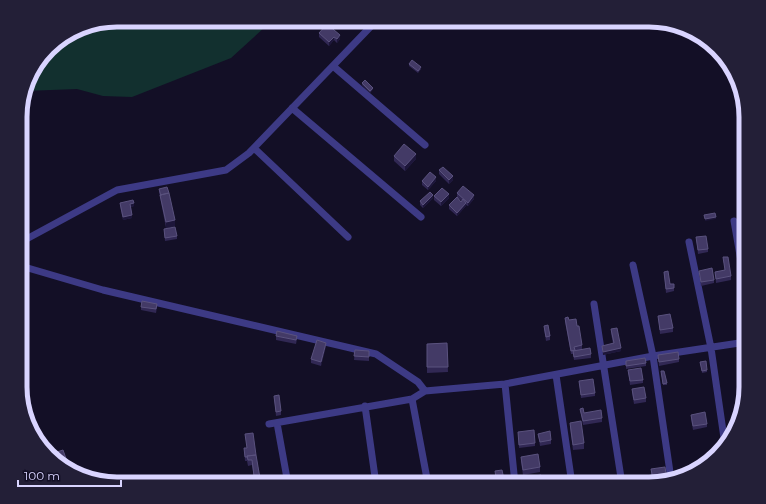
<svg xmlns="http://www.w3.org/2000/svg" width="766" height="504" viewBox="0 0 766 504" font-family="Montserrat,sans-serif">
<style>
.green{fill:#12302f}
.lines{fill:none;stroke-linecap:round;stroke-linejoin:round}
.minor{stroke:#3d3a85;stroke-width:7}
.wall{fill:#312854}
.shaded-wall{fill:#1d163a}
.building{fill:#433a66;stroke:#5a527e}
.rim{fill:none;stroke:#d9d4ff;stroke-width:5}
</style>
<rect width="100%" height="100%" fill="#130f26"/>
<path class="green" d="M117,20H268L266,26L231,58L132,97L103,96L77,89L25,91L30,74L53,44L80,27Z"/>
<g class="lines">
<path class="minor" d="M333,66L425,145
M292,108L421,217
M254,148L348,237
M734,221L746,290
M21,242L117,190L226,170L249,153L377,20
M689,242L711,348L725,445
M633,265L653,356L671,479
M21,266L103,290L376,354L418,382L425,391
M594,304L622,484
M556,375L572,484
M505,384L515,484
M412,399L428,484
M365,406L376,484
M277,423L288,484
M269,424L412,399L425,391L505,384L653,356L746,342"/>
</g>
<path class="wall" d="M342,20H354V24L352,27Z
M319,33L340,39L337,43L334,40L329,46L319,37Z
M409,64L421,69L418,73L409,66Z
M362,83L373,89L370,93L362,85Z
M394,156L416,159L405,171L394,161Z
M439,170L453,180L449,184L439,174Z
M422,181H436L428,190L422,185Z
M159,189L175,226L166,228L159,192Z
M457,193L474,199L468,206L466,205V206L457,216L449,209V205L462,201L457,197Z
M434,196L449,198L441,206L434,200Z
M433,198L423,208L420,205V201Z
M120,203L134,206L131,207L132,218L123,220L120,206Z
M164,229L177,236V239L165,241Z
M696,237L708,249V252L698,254Z
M723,257L731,276V280L716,283L715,272L725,270Z
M699,271L714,280V283L701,286Z
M664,272L670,284L674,288V291L666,293Z
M141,307H157L156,313L141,310Z
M658,316L673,328V332L660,334Z
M565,318L577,326L582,345V349L591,354V358L574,360L573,354H571L565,322Z
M544,326L550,336V340L546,341L544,329Z
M611,329L621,351L603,355L602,346L613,344L611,333Z
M276,336L297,339L296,344L276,340Z
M447,343L448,372L427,373V344Z
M326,346L321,366L311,363V359Z
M355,350L369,351V361L354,360Z
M658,355L679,359V362L659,366Z
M626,361L646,363V366L626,369Z
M700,362L707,370V372L702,373Z
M628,370L643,380V383L630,385Z
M661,371L667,383V385H663Z
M579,381L595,393V396L581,398Z
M632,389L646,398V402L634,404L632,393Z
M274,396L281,411V415L276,416Z
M580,409L584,413L602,418V422L583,425Z
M691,415L707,424V427L693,430L691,419Z
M570,423L584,443V449L573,450L570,428Z
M518,432L535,443V446L519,448Z
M245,434L256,455L261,484H255L252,465L248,466L247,461H245L244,448H247Z
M538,434L551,440V444L540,446Z
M57,452L69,469L63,468L60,465L57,456Z
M521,457L540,467V472L523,475L521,462Z
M651,469L655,484H653L651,475Z"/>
<path class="shaded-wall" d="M354,20V24L352,27V23Z
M340,35V39L337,43V39Z
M334,37V40L329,46V42Z
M416,154V159L405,171V166Z
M453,176V180L449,184V180Z
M436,177V181L428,190V187Z
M449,194V198L441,206V202Z
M433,195V198L423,208V205Z
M474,195V199L468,206V203Z
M134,203V206L130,207V204Z
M466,203V206L457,216V213Z
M132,215V218L123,220V217Z
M716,217V219L705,221V219Z
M175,220V226L166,228V222Z
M326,343V346L321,366V362Z
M621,348V351L603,355V352Z"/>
<path class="building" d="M347,20H354L352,23Z
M327,24L340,35L337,39L334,37L329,42L319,33Z
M412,60L421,67L418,71L409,64Z
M365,80L373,88L370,91L362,83Z
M404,144L416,154L405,166L394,156Z
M443,167L453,176L449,180L439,170Z
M430,172L436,177L428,187L422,181Z
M463,186L474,195L468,203L457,193Z
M167,187L169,193L160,195L161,196L159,189Z
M442,188L449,194L441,202L434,196Z
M430,192L433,195L423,205L420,201Z
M169,193L175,220L166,222L160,195Z
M457,197L461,202L463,199L466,203L457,213L449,205Z
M133,200L134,203L130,204L132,215L123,217L120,203Z
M715,213L716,217L705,219L704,215Z
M175,227L177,236L165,238L164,229Z
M706,236L708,249L698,250L696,237Z
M723,257H728L731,276L716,279L715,272L725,270Z
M712,268L714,280L701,282L699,271Z
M668,271L670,284H674V288L666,289L664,272Z
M142,301L157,304L156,309L141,307Z
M670,314L673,328L660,330L658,316Z
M568,317L569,320L576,319L577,326H579L582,345L574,347L575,350L571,351L565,318Z
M548,325L550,336L546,337L544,326Z
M617,328L621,348L603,352L602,346L614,343L611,329Z
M277,331L297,336L296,340L276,336Z
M317,340L326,343L321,362L311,359Z
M447,343L448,367H427V344Z
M590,348L591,354L574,357L573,351Z
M355,350L369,351V357L354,356Z
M678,352L679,359L659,362L658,355Z
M645,358L646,363L626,366V361Z
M706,361L707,370L702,371L700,362Z
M641,368L643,380L630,381L628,370Z
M661,371H664L667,383L663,384Z
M593,379L595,393L581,395L579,381Z
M644,387L646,398L634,400L632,389Z
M279,395L281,411L276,412L274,396Z
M583,408L584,413L601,410L602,418L583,421L580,409Z
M705,412L707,424L693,426L691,415Z
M581,421L584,443L573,445L570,423Z
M534,430L535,443L519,445L518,432Z
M550,431L551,440L540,442L538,434Z
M253,433L256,455L247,456L248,457H245L244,448H247L245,434Z
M63,450L69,467L64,468L62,467L57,452Z
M538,454L540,467L523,470L521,457Z
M256,455L261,484H255L252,460H248L247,456Z
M665,467L667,480L654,484L651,469Z
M502,470L505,484H497L495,471Z
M541,475L543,484H524L523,478Z"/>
<path d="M0 0H766V504H0ZM117 27H649A90 90 0 0 1 739 117V387A90 90 0 0 1 649 477H117A90 90 0 0 1 27 387V117A90 90 0 0 1 117 27Z" fill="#231f37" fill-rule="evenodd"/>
<path class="rim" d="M117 27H649A90 90 0 0 1 739 117V387A90 90 0 0 1 649 477H117A90 90 0 0 1 27 387V117A90 90 0 0 1 117 27Z"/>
<path d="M18 480v6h103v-6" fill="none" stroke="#d9d4ff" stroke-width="2"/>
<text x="24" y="480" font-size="12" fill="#d9d4ff" stroke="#130f26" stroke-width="3" paint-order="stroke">100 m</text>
</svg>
